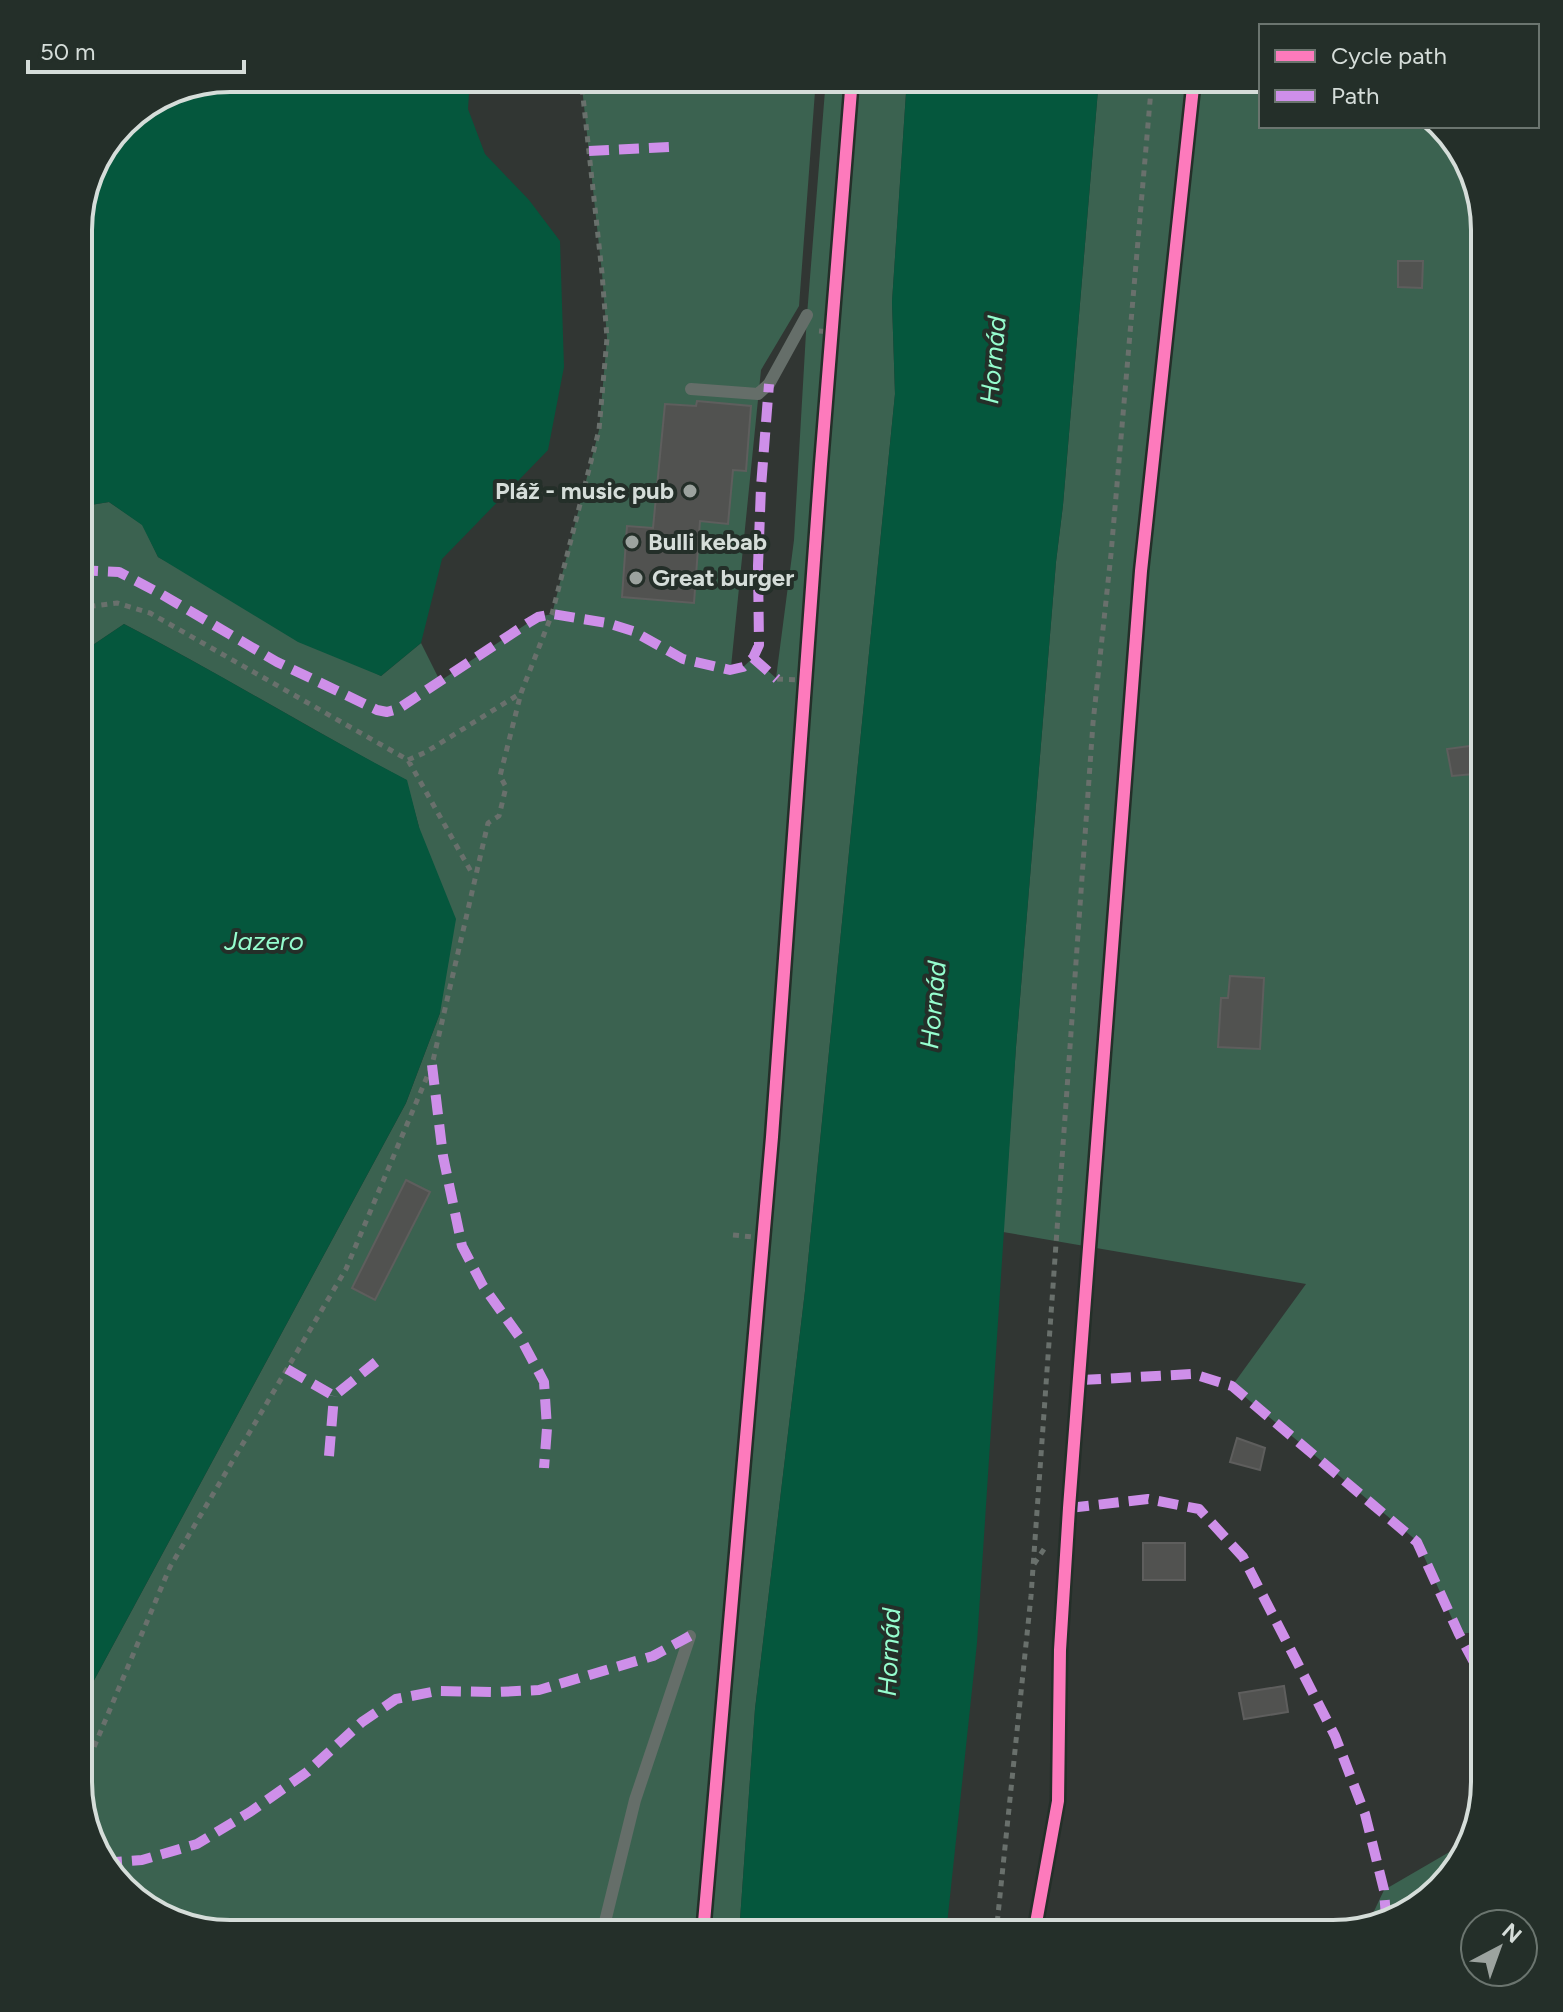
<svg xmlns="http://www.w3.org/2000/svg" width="1563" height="2012" viewBox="0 0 1563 2012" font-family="Figtree,sans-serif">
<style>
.green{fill:#3b6250}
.water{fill:#05573d}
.building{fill:#515250;stroke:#5e5e5d;stroke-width:2}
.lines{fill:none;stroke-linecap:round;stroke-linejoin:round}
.path{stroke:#69706c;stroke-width:5;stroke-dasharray:6 6;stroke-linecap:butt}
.service{stroke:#656e69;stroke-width:12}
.quiet{stroke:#ce8fe9;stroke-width:10;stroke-dasharray:20 10;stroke-linecap:butt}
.cycleway-casing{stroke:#242f29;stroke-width:17}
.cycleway{stroke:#fd7abc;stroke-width:12}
.poi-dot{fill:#9ca39f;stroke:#242f29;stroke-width:3}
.labels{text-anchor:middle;stroke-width:8;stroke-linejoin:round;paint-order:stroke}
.poi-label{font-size:24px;font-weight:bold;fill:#d5ddd9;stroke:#242f29;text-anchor:start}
.water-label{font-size:26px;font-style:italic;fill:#95fdce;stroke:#242f29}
.rim{fill:none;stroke:#d5ddd9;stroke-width:4}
</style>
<rect width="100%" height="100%" fill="#313633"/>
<path class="green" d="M581,78H816L799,306L761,370L731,667H743L753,658L776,678L794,540L807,315L826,78H907L892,302L895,394L805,1291L755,1709L739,1934H229L154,1914L103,1866L78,1782V1710L406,1103L440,1013L419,827L406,780C311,730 219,673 124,624L78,655V507L109,502L143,525L158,557L381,676L421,643L440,681L528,623L538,617L552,614L599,430L607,338L602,273Z
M1099,78H1261V126H1439L1460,146L1485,230V1631L1459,1634L1417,1541L1232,1386L1306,1284L1003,1232L1016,1047L1056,562L1063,505Z
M1470,1840L1465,1858L1417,1909L1368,1924L1384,1890Z"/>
<path class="water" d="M230,78H470L468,109L485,154L529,200L560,241L564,367L548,450L442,559L421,643L381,676L298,642L158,557L142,525L109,502L78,507V220L93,163L129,116Z
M907,78H1099L1063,505L1056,562L1016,1047L977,1643L946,1934H739L755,1709L805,1291L895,394L892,302Z
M124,624C219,673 311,730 407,780L419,827L456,919L440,1013L406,1103L78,1710V655Z"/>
<path class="building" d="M1398,261H1423L1422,288L1398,287Z
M697,401L751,406L746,471L733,470L728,524L700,521L694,603L622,597L627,526L653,528L665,404L696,406Z
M1485,744V773L1452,776L1447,749Z
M1230,976L1264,978L1260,1049L1218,1047L1221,998H1228Z
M406,1180L430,1192L375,1300L352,1288Z
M1237,1438L1265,1448L1260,1470L1230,1462Z
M1143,1543H1185V1580H1143Z
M1284,1686L1288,1712L1244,1719L1239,1693Z"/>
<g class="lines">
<path class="path" d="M819,331L831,332
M86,607L87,570
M78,610L86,607L117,603L150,613L408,760L473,875
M777,679L805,680
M408,760L426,752L521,693
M733,1235L763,1238
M1034,1564L1046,1546
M78,1779L89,1759L170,1567L346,1269L432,1065L488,823L499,816L506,787L500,776L521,693L552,614L599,430L607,338L602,273L581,78
M996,1934L1031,1596L1093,723L1111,554L1152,78"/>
<path class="service" d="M691,389L758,394L769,384L807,315
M602,1934L635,1800L690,1636
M1034,1934L1058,1801L1060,1650L1069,1508L1141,571L1194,78"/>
<path class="quiet" d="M589,151L670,147
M78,570L119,572L161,594L277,662L377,710L387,712L398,709L528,623L538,617L552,614L607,623L633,631L683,659L730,670L743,667L753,658L759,645L758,566L761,487L769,384
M753,658L777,679
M432,1065L443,1156L462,1246L483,1286L521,1339L544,1382L547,1428L544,1468
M287,1369L334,1396L376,1362
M1081,1380L1193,1374L1232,1386L1417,1542L1459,1634L1485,1683
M329,1456L334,1396
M1069,1508L1148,1499L1199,1509L1243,1557L1335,1736L1365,1814L1384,1890L1386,1918
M102,1863L142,1860L197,1844L250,1812L307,1772L362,1722L396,1699L437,1691L497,1692L539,1690L653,1656L690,1636"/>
<g class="cycleway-casing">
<path id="cycleway" d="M703,1934L772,1137L821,464L852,78
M1034,1934L1058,1801L1060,1650L1069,1508L1141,571L1194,78"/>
</g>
<use href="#cycleway" class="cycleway"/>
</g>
<g class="poi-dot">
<circle cx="690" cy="491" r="8"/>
<circle cx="632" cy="542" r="8"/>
<circle cx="636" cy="578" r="8"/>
</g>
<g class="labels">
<g class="poi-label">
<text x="674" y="499" text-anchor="end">Pláž - music pub</text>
<text x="648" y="550">Bulli kebab</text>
<text x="652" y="586">Great burger</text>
</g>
<g class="water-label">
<text transform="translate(993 360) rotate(-85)" y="9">Hornád</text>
<text x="264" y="950">Jazero</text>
<text transform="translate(933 1005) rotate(-85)" y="9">Hornád</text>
<text transform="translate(889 1652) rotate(-87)" y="9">Hornád</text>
</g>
</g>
<path d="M0 0H1563V2012H0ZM230 92H1333A138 138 0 0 1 1471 230V1782A138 138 0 0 1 1333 1920H230A138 138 0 0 1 92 1782V230A138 138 0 0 1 230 92Z" fill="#242f29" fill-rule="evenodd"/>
<path class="rim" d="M230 92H1333A138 138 0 0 1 1471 230V1782A138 138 0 0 1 1333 1920H230A138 138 0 0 1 92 1782V230A138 138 0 0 1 230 92Z"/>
<rect x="1259" y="24" width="280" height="104" fill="#242f29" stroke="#6b756f" stroke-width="2"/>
<rect x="1275" y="50" width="40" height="12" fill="#fd7abc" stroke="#6b756f" stroke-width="2"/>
<text x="1331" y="64" font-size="24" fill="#d5ddd9">Cycle path</text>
<rect x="1275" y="90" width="40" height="12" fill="#ce8fe9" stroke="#6b756f" stroke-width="2"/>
<text x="1331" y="104" font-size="24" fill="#d5ddd9">Path</text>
<g transform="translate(1499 1948) rotate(41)"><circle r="38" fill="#242f29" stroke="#6b756f" stroke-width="2"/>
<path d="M0-6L14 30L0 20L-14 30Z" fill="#9ca39f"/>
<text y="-12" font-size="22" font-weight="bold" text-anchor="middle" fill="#d5ddd9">N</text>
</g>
<path d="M28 60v12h216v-12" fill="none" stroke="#d5ddd9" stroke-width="4"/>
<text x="40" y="60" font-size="24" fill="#d5ddd9" stroke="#242f29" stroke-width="6" paint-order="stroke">50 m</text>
</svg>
